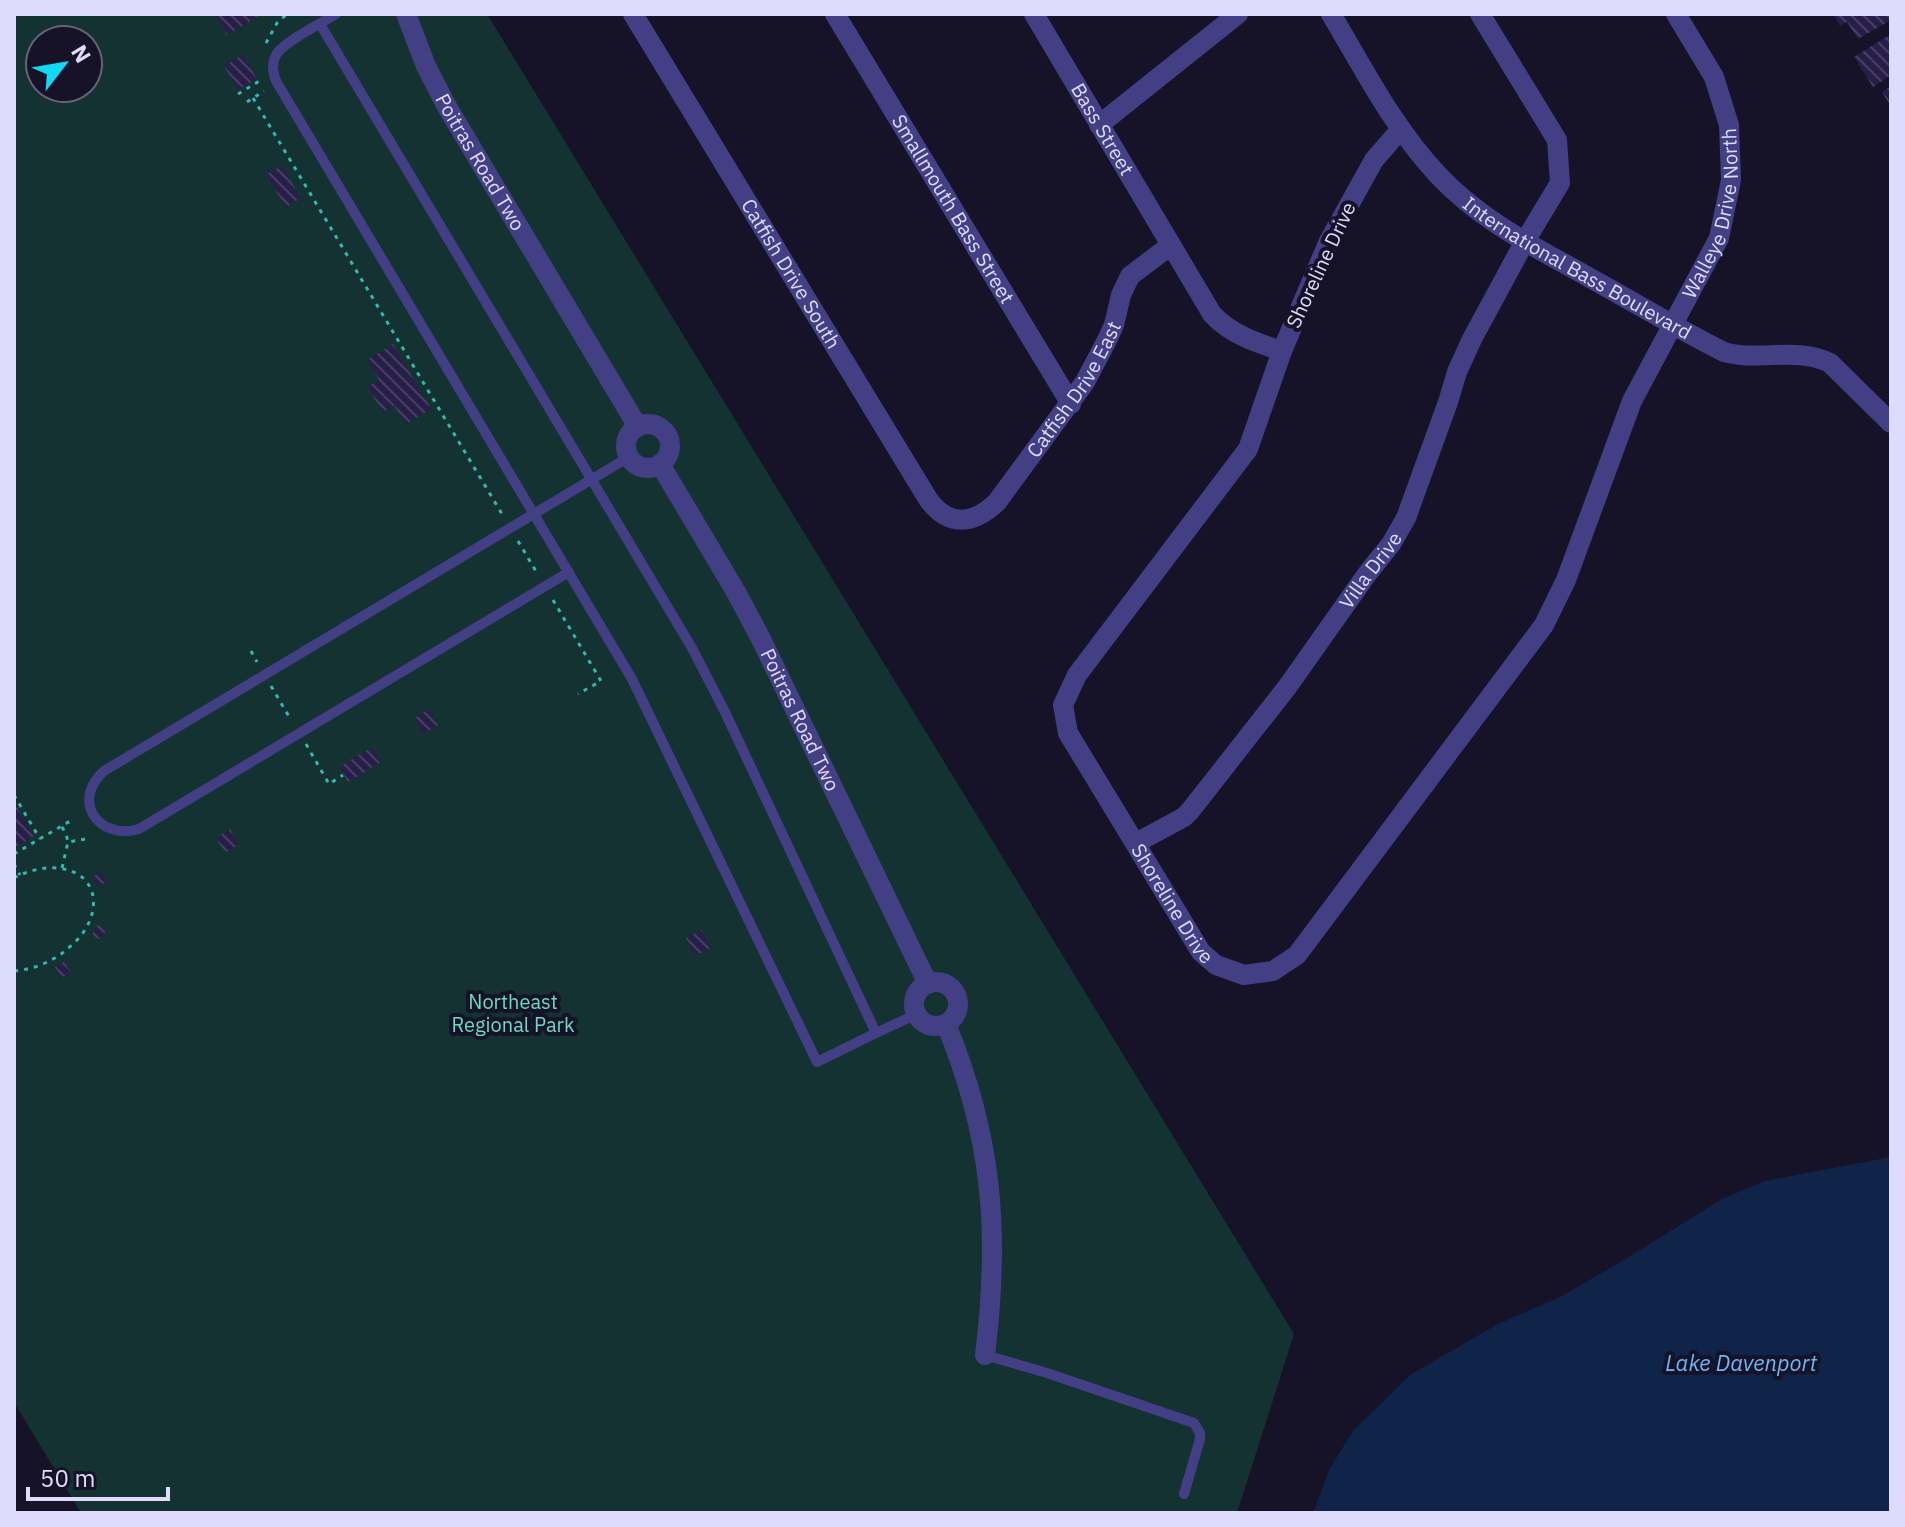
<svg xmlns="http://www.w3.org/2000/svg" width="1905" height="1527" viewBox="0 0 1905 1527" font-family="'IBM Plex Sans',sans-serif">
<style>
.park{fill:#153232;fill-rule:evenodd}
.water{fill:#10244a}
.building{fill:url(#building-back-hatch)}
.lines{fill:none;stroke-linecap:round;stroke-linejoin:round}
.path{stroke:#37b5b0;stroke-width:3;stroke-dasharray:4 6;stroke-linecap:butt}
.service{stroke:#433f85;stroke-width:10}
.minor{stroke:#433f85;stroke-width:20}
.labels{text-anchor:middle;stroke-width:8;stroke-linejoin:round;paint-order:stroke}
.street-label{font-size:20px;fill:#dfdbfd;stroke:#161228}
.park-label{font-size:20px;fill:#69dbc0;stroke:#161228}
.water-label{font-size:22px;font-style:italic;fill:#6eb6f8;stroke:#161228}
</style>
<defs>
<pattern id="building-back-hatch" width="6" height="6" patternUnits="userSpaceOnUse" patternTransform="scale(2)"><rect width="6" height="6" fill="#281f49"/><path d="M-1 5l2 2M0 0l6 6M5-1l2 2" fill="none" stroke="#473f64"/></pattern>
</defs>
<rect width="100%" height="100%" fill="#161228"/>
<path class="park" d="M14,14H487L1294,1334L1237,1513H81L14,1402ZM40,40H88V88H40Z"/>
<path class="water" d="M1891,1157V1513H1313L1330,1468L1353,1431L1410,1375L1496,1325L1558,1298L1619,1263L1722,1199L1765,1181Z"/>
<path class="building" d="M215,14H262L227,35Z
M1833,14H1891V20L1858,39L1847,22L1840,26Z
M1891,34V75L1873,87L1854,57Z
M243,55L257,79L238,90L224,66Z
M1891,86V107L1882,92Z
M282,166L301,198L286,207L266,175Z
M393,344L431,409L406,424L394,405L383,412L367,387L379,380L367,360Z
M429,709L438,725L423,734L415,718Z
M372,747L381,762L348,782L339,767Z
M14,803L34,836L14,848Z
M230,829L239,844L225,853L216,838Z
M101,872L107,881L98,887L92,877Z
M97,925L106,929L102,940L92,936Z
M702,930L711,948L694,956L686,938Z
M64,962L71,973L61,978L55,967Z"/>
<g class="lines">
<path class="path" d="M266,43L277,23L287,14
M238,94L261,80
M253,98L502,514
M247,102L264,91
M518,541L537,573
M553,600L601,681L578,694
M251,651L257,662
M271,686L291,720
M306,744L329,784L343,775
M14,795L40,839
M62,827L66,834L68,842
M14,854L72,820
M14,864L20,875
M62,868L68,842L85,839
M14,878C27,871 42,867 57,868C101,872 103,915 75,942C58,959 38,969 14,971"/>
<path class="service" d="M336,14C323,22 282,43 276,55C271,65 273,72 276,81L632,679L817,1062L876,1033
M320,24L692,648L724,710L876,1033L917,1014
M569,572L139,829C98,841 71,800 104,771L629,457
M985,1355L1047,1373L1194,1423L1200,1433V1439L1184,1494"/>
<g class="minor">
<path id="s1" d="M406,14L426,66L446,105L638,427"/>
<path id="s2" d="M633,14L928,499C948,527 973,525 997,502L1085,382L1107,340L1114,325L1121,295L1130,276L1171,245"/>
<path id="s3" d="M835,14L1071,404"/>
<path id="s4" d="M1034,14L1212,314C1230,334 1257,343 1282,351"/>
<path id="s5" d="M1331,14C1364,69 1394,129 1439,176C1481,221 1537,248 1590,278C1634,302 1678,329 1724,352C1759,362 1796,346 1830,363L1891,423"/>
<path d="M1099,125L1238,14"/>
<path id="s6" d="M1401,129L1374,160L1329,241L1282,351L1248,449L1077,675L1063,705L1068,733L1201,952L1216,965L1244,975L1273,971L1297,955L1544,625L1566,580L1632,401L1719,238L1731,180L1729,125L1714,77L1676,14"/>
<circle cx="648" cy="446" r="22"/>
<path id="s7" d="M660,464L736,592L761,639L928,984"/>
<path id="s8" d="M1136,843L1184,817L1190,811L1288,686L1367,574L1391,544L1406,518L1448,402L1457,372L1472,339L1525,241L1560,183L1557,140L1480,14"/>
<circle cx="936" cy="1004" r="22"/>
<path d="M946,1024C993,1138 1000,1234 985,1355"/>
</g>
</g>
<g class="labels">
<g class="street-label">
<text dy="7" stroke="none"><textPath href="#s4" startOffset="134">Bass Street</textPath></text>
<text dy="7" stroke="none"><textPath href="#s1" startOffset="166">Poitras Road Two</textPath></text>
<text dy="7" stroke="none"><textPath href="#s3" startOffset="228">Smallmouth Bass Street</textPath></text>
<text dy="7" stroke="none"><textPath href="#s6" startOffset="1926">Walleye Drive North</textPath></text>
<text transform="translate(1321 265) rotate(-65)" y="7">Shoreline Drive</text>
<text dy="7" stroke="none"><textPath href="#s5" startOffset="362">International Bass Boulevard</textPath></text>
<text dy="7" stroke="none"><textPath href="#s2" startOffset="304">Catfish Drive South</textPath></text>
<text dy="7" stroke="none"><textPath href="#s2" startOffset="786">Catfish Drive East</textPath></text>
<text dy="7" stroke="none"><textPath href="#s8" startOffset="364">Villa Drive</textPath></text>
<text dy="7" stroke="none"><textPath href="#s7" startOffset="292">Poitras Road Two</textPath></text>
<text dy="7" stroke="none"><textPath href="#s6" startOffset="902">Shoreline Drive</textPath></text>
</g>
<g class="park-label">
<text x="513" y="1009">Northeast<tspan x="513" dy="23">Regional Park</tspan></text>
</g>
<g class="water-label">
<text x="1741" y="1371">Lake Davenport</text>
</g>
</g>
<rect width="1905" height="1527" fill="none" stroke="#dfdbfd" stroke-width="32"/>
<g transform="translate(64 64) rotate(59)"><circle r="38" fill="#161228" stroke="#66627d" stroke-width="2"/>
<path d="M0-6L14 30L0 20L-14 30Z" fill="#11d9f3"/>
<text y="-12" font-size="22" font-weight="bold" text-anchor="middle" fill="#dfdbfd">N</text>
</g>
<path d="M28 1487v12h140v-12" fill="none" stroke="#dfdbfd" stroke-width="4"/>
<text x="40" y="1487" font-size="24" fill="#dfdbfd" stroke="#161228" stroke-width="6" paint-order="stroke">50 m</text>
</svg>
